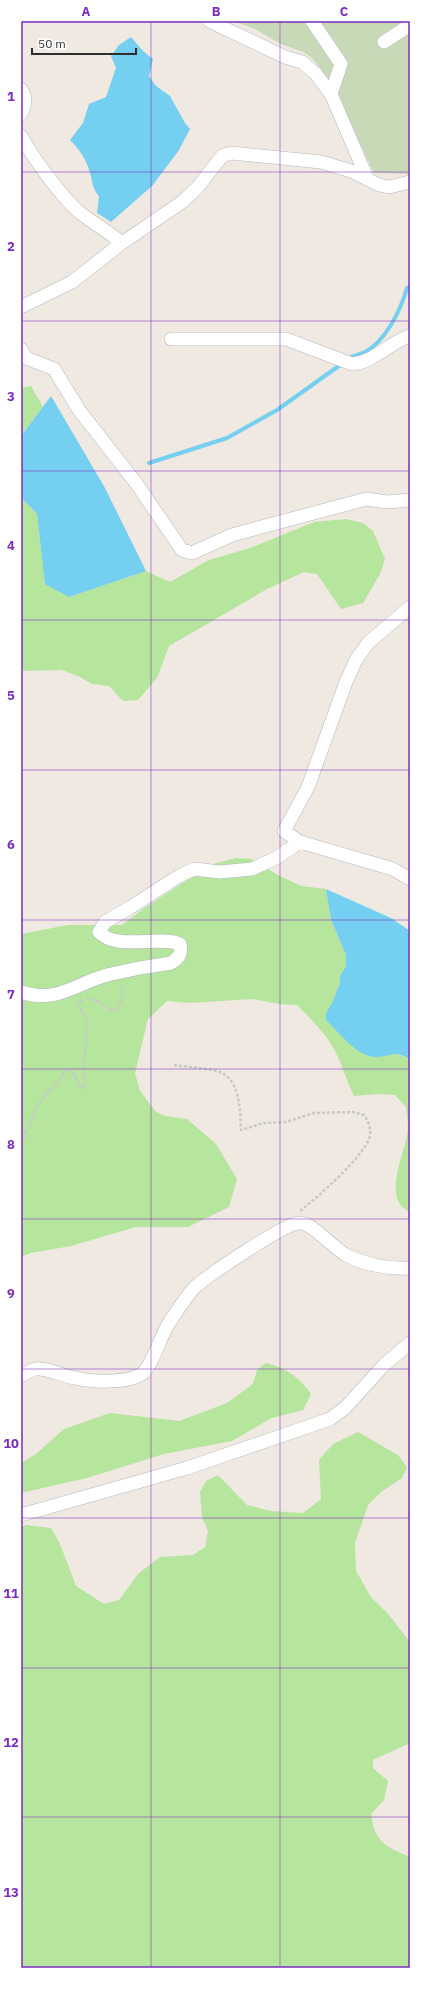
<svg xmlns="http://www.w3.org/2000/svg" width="431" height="1989" viewBox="0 0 431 1989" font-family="'IBM Plex Sans',sans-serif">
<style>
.green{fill:#b6e59e}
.cemetery{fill:#c8d9b8}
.water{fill:#75cff0}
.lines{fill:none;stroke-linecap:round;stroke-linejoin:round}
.stream{stroke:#75cff0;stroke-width:4}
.minor-casing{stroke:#b4b7c1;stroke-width:14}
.path{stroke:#c9c9c9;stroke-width:2.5;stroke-dasharray:3 2;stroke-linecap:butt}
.minor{stroke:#fff;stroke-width:13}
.grid{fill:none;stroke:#7b2cbf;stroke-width:1;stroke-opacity:0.55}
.neatline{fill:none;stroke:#7b2cbf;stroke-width:1.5}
.grid-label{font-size:13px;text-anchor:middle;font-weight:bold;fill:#7b2cbf}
</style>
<rect width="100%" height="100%" fill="#efe9e1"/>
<path class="green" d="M31,386L43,407L21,436V388Z
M21,497L37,514L41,547L69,597L146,571L170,582L209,560L250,548L314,522L346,519L363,523L373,531L385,559L380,574L363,603L341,609L317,574L304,572L267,589L169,646L157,678L138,700L123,701L109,686L92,684L78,676L62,670L21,671Z
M236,858L251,859L278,875L301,886L326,889L331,920L346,955V966L340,976V983L333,1001L326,1013L375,1057C388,1054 399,1052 410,1060V1212C382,1200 403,1157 407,1135C409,1127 407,1116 406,1107L395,1095L377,1094L354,1096C347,1082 343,1067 336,1053C329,1037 310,1018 297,1005L279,1004L252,999L190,1003L167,1001L148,1019L135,1073L140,1091L156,1112L165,1116L187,1119L216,1144L237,1179L229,1207L188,1227H136L71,1246L31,1253L21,1257V934L68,925H122L143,909L210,865Z
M266,1363C285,1367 300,1378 311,1394L303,1410L272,1418L232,1441L164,1454L87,1478L21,1493V1463L36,1454L64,1429L110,1413L179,1421L227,1403L253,1384L257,1370Z
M358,1432L398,1455L407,1467L402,1478L381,1492L368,1505L355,1543L356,1571L371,1597L389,1615L410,1642V1743L373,1760V1768L388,1781L384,1800L371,1814C375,1843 385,1846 410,1857V1968H21V1527L26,1525L51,1528L60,1544L76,1586L104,1604L119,1600L138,1574L160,1557L193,1555L205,1547L208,1531L202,1517L200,1492L206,1481L218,1475L247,1505L270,1511L303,1513L321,1499L319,1460L333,1444Z"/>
<path class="cemetery" d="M232,21H410V174L374,173L343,108L322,70L311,57L303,52L281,44L253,28Z"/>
<path class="water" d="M131,37L143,51L153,59L149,76L156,86L170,96L185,123L190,129L179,150L152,186L111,222L97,213L99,196C92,188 93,183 90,173C87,160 79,149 70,140L83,123L89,104L106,97L116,68L111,56L119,45Z
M51,396L105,488L146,571L69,597L45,584L37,514L21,497V436Z
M326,889L391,918L410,931V1060C396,1049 390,1057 375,1057C356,1056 339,1032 326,1020V1013L333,1001L340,983V976L346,966V955L331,920Z"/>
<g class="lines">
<path class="stream" d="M348,359C355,354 359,355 365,352C386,341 401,309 407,288L410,287
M149,463L227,438L277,410L343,363"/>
<g class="minor-casing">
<path id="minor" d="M209,21L285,57L302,62L315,73L331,94L367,178
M312,21L341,64L331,94
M384,42L410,25
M21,89C27,98 25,105 21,114
M21,136C33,158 61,196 79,212C93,223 109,232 122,243
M21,307L72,282L122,243L182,202L197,188L222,156L231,153L321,162L351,171L379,185L389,187L410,182
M171,339H286L352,364C375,362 388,343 410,336
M21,349L26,358L54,369L79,410L136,483L182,550L192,553L232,535L366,499L388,502L410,500
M410,607L368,643L356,660L346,682L308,787L284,831L300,842L393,869L410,879
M21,992C56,1004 75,984 107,975C128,970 149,966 171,963C179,958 182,954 180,944C159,935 116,951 99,932L105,922L131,907L179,876L194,869L220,872L252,869L276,858L300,842
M23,1375C28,1372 34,1368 40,1369C52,1370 63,1376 75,1378C92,1382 128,1384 143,1373C152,1366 161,1335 169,1323C177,1311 185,1298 194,1288C207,1276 285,1223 299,1223C313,1222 333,1249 348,1256C367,1265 389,1269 410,1268
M21,1515L187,1468L330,1419L345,1408L384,1365L410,1343"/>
</g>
<path class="path" d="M87,998L100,1002L110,1010L117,1009L122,999V984
M174,1065C188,1067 204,1068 217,1071C241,1078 240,1111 241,1130L264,1123L286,1122L314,1113L353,1112L364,1115C368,1121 371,1127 370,1135C368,1153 316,1199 300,1211
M21,1143L38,1105L65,1072L72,1069L79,1086L82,1089L85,1086L84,1067L87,1024L86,1017L79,1006L82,999"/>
<use href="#minor" class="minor"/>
</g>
<path class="grid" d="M151,21V1968M280,21V1968M21,172H410M21,321H410M21,471H410M21,620H410M21,770H410M21,920H410M21,1069H410M21,1219H410M21,1369H410M21,1518H410M21,1668H410M21,1817H410"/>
<rect width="431" height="1989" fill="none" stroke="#ffffff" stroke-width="44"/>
<path d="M32 48v6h104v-6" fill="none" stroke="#2e2e2e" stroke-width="2"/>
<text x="38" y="48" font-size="12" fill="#2e2e2e" stroke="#ffffff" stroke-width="3" paint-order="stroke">50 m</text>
<rect x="22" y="22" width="387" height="1945" class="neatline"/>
<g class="grid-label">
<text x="86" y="16">A</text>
<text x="216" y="16">B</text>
<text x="344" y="16">C</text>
<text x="11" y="101">1</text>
<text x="11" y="251">2</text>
<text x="11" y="401">3</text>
<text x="11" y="550">4</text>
<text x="11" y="700">5</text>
<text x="11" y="849">6</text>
<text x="11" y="999">7</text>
<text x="11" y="1149">8</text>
<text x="11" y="1298">9</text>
<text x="11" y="1448">10</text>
<text x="11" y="1598">11</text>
<text x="11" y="1747">12</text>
<text x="11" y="1897">13</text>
</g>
</svg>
